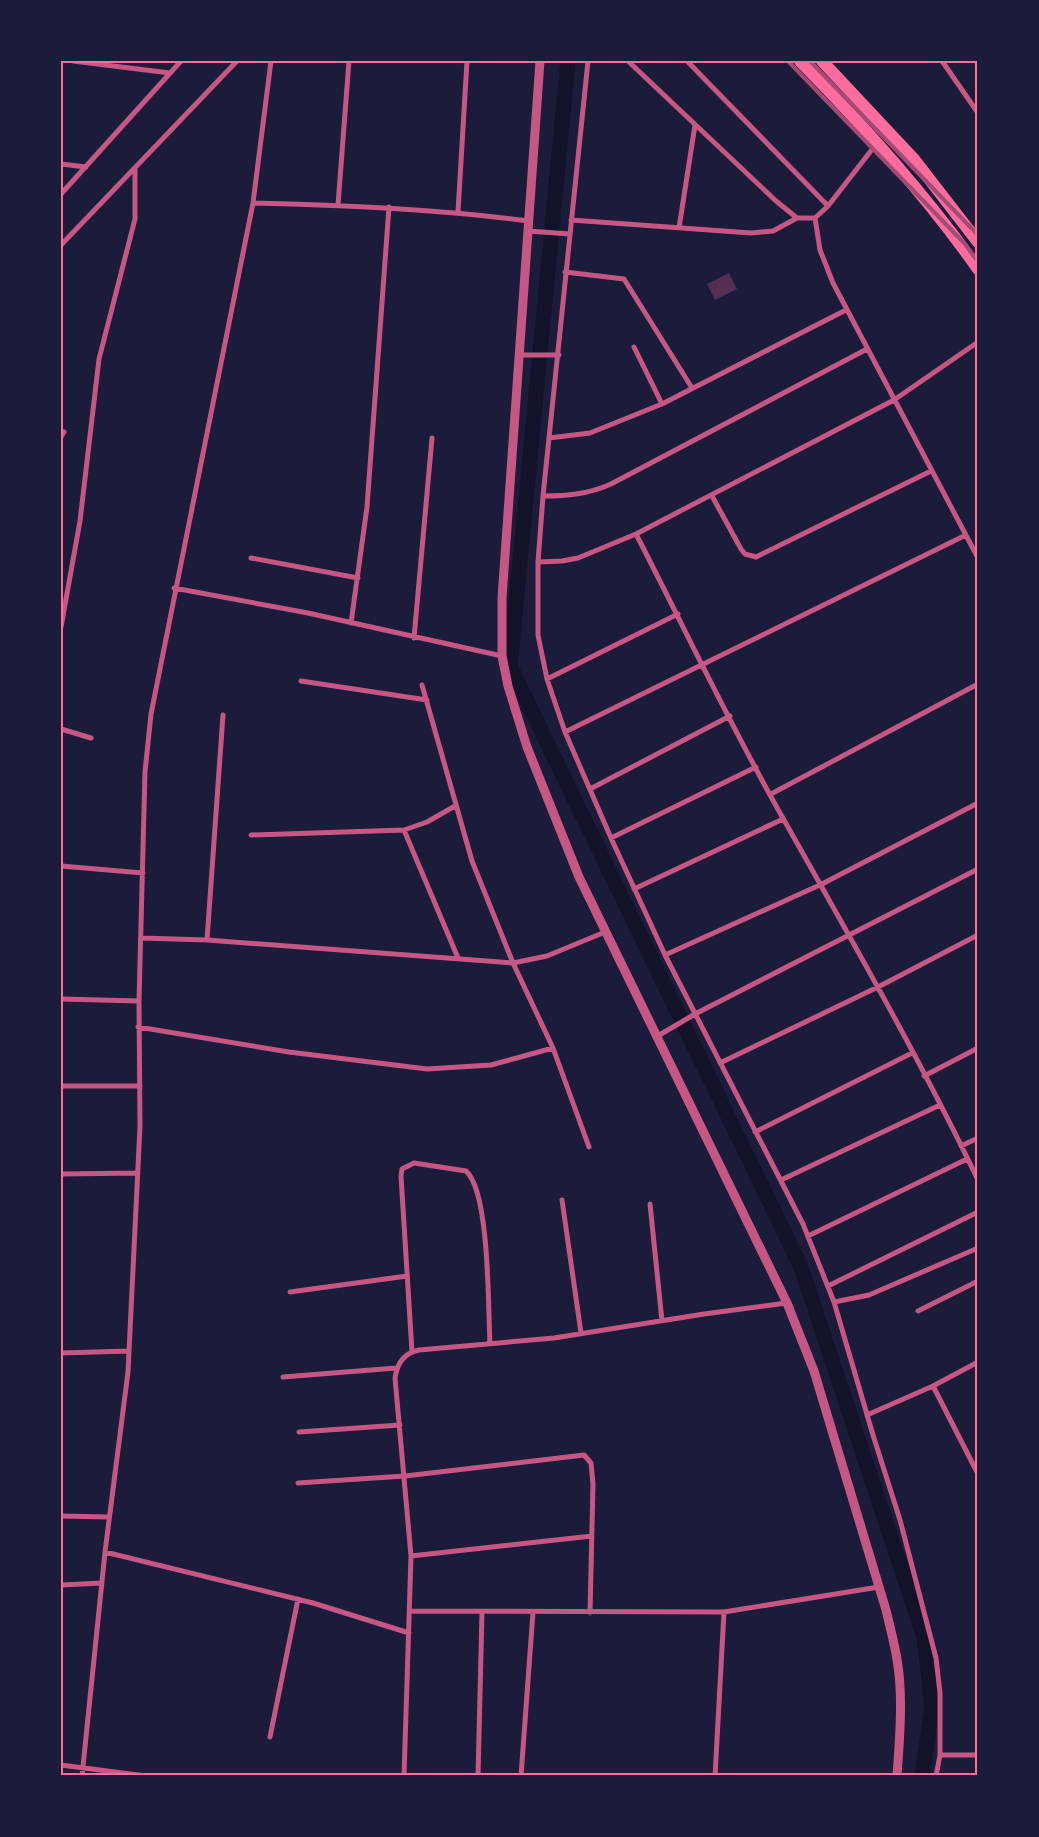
<svg xmlns="http://www.w3.org/2000/svg" width="1039" height="1837" viewBox="0 0 1039 1837" font-family="'Varela Round',sans-serif">
<style>
.lines{fill:none;stroke-linecap:round;stroke-linejoin:round}
.canal{stroke:#12122b;stroke-width:15}
.building{fill:#542f53}
.minor{stroke:#c65784;stroke-width:5}
.tertiary{stroke:#c65784;stroke-width:9}
.trunk{stroke:#ff6b9d;stroke-width:12}
.rail{stroke:#a44b75;stroke-width:4}
.neatline{fill:none;stroke:#ff6b9d;stroke-width:2}
</style>
<rect width="100%" height="100%" fill="#1b1b3a"/>
<g class="lines">
<path class="canal" d="M568,61L510,666L801,1267L924,1637L932,1707L922,1776"/>
</g>
<path class="building" d="M729,273L737,289L715,300L707,284Z"/>
<g class="lines">
<path class="minor" d="M73,61L170,73
M588,61L543,496L538,562V635L547,679L565,732L611,838L665,955L803,1224L834,1302L873,1435L900,1520L936,1658L940,1693V1755L936,1776
M628,61L776,201L797,218H815L828,206L877,143
M687,61L828,206
M942,61L978,113
M61,164L86,167
M61,194L181,61
M253,203C345,205 437,209 529,221
M338,205L349,61
M458,212L467,61
M815,218L820,250L833,283L978,558
M571,220L751,233L773,231L797,218
M679,228L695,125
M528,231L570,234
M61,245L237,61
M565,272L624,279L692,388
M634,347L662,404
M520,355H559
M61,437L64,432
M549,438L590,433L662,404L846,310
M543,496C567,496 589,494 611,484L867,349
M712,496L741,549L745,554L756,557L931,471
M636,534C685,629 731,727 784,820C851,939 919,1057 978,1180
M251,558L358,578
M538,562L562,561L578,558L636,534L894,400L978,342
M174,588L308,613L502,656
M351,623L367,507L389,207
M61,627L80,521L99,359L135,219V168
M414,638L432,438
M547,679L678,614
M301,681L427,700
M422,685L472,861L513,963L553,1048L589,1147
M61,729L91,738
M565,732L966,535
M590,789L730,716
M771,794L978,684
M404,830L458,958
M251,835L404,830L427,822L455,806
M611,838L756,767
M61,866L143,873
M634,889L783,819
M141,938L207,940L513,963L547,956L605,932
M207,940L223,715
M665,955L822,884L978,803
M61,999L139,1001
M138,1027L289,1052L427,1069L491,1065L553,1048
M656,1037L695,1014L978,869
M720,1063L878,987L978,935
M924,1076L978,1048
M61,1086H140
M755,1132L912,1053
M961,1146L978,1138
M61,1174L138,1173
M781,1180L940,1105
M562,1200L581,1333
M650,1204L662,1321
M808,1236L967,1159
M828,1286L978,1212
M290,1292L407,1276
M834,1302L869,1295L978,1248
M918,1311L978,1281
M412,1352L401,1176L402,1169L414,1163L466,1171C490,1192 488,1310 490,1344
M61,1353L129,1351
M283,1377L396,1368
M933,1386L978,1474
M867,1415L933,1386L978,1362
M299,1432L400,1425
M298,1483L405,1476L584,1455L591,1463L593,1484L590,1613
M61,1516L109,1517
M105,1552L313,1603L409,1633
M411,1556L592,1536
M61,1585L102,1583
M410,1611L724,1612L879,1587
M270,1737L298,1599
M940,1755H978
M61,1765L146,1776
M82,1776L105,1552L128,1372L140,1126L139,1001L145,772L151,714L253,203L271,61
M404,1776L411,1556L395,1378C397,1363 404,1353 419,1350L554,1338L704,1314L787,1303
M478,1776L482,1612
M521,1776L533,1612
M715,1776L724,1612"/>
<path class="tertiary" d="M540,61L502,598V656L508,686L527,747L579,877L787,1303L814,1371L886,1610C892,1635 899,1661 900,1687C902,1717 899,1746 897,1776"/>
<path class="trunk" d="M800,61C864,126 925,194 978,269
M822,61L913,158L978,242"/>
<path class="rail" d="M788,61L965,244L978,262
M810,61L978,235"/>
</g>
<rect width="1039" height="1837" fill="none" stroke="#1b1b3a" stroke-width="125"/>
<rect x="62" y="62" width="914" height="1712" class="neatline"/>
</svg>
